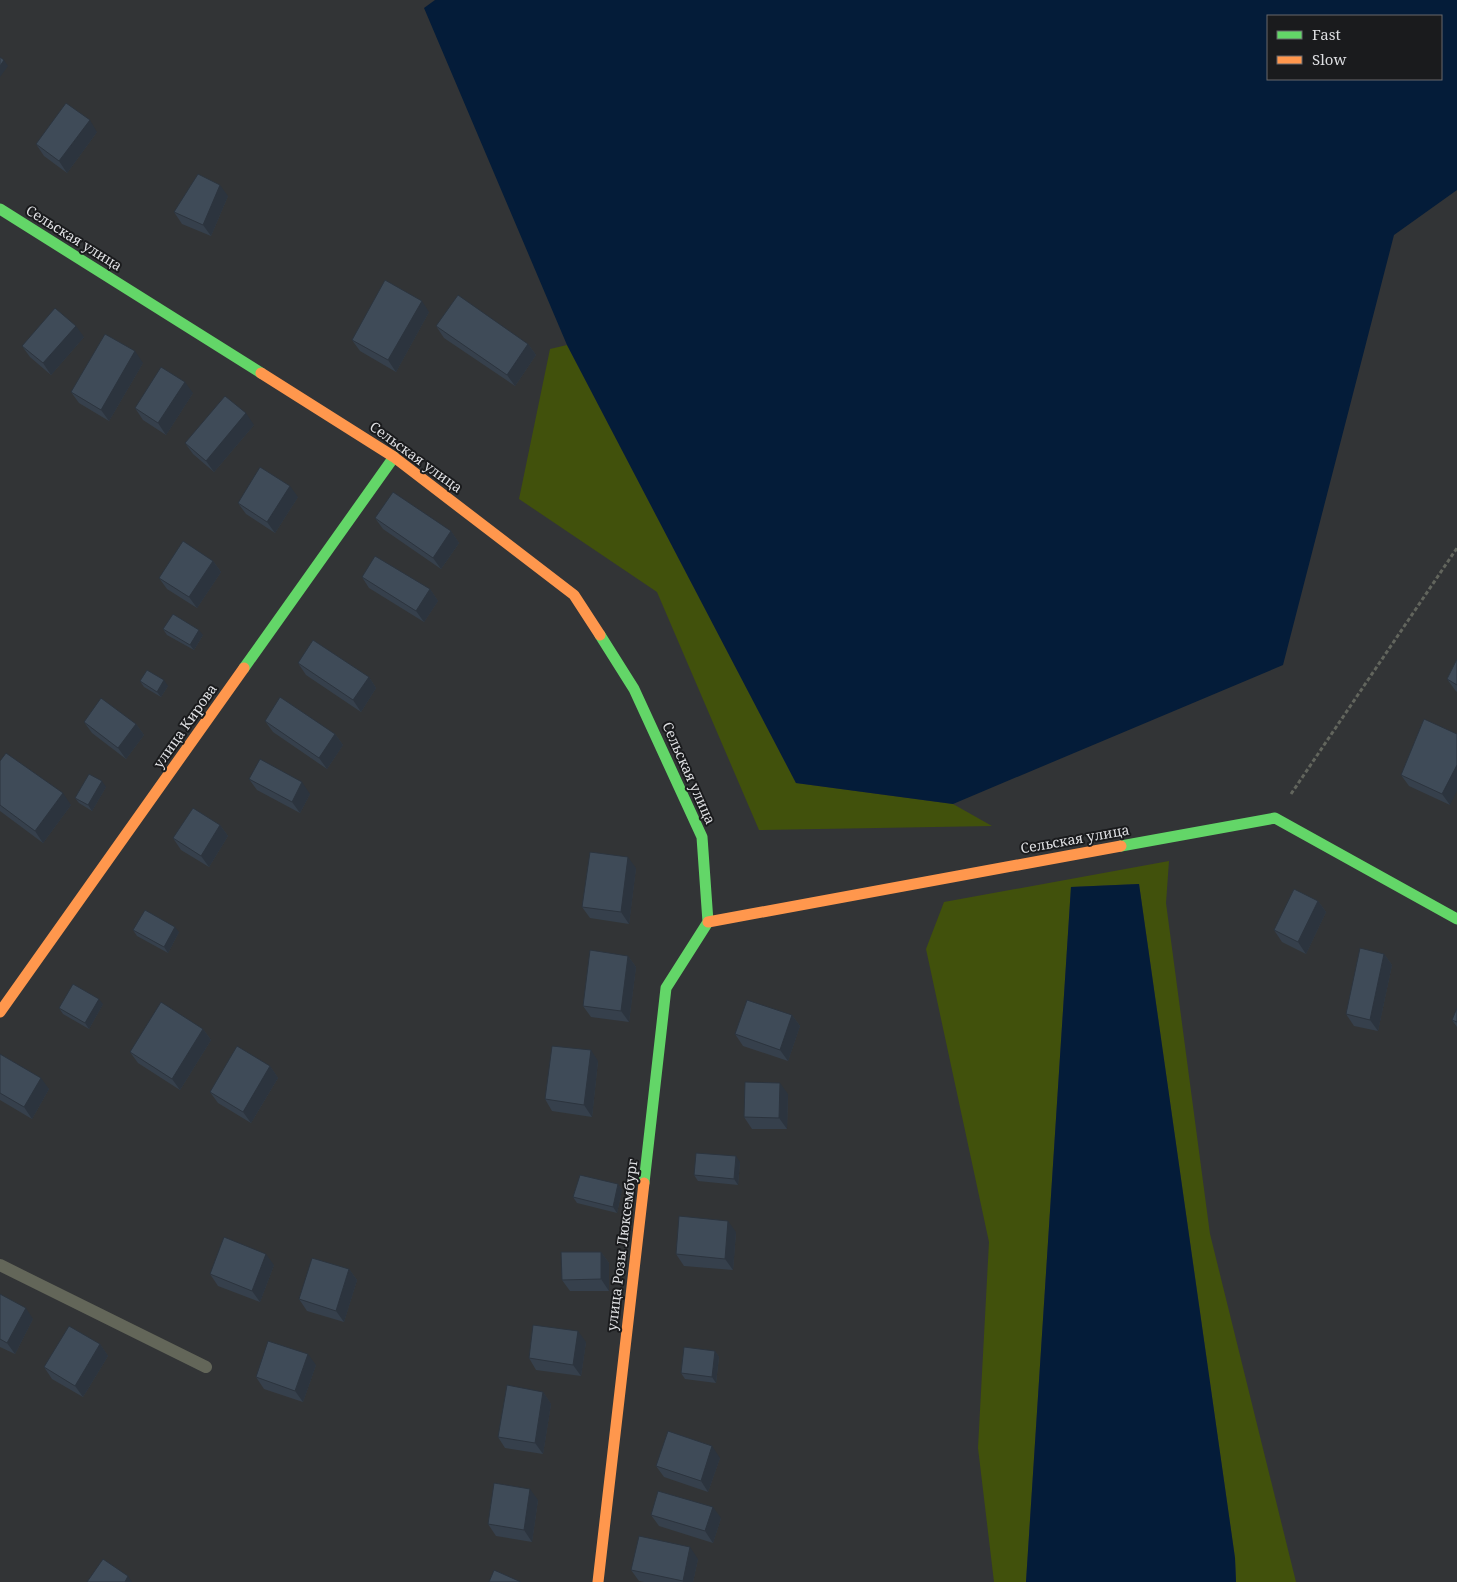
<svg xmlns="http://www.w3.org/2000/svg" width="1457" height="1582" font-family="'Noto Serif',serif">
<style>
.green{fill:#41510c}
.water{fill:#041c39;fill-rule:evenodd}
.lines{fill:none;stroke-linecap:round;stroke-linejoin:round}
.path{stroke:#62655d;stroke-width:3;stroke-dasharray:4 2.5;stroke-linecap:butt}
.lane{stroke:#636659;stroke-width:12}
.fast{stroke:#63d668;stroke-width:11}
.slow{stroke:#ff974d;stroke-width:11}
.wall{fill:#36404c}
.shaded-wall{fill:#2c343e}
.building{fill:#3f4b58;stroke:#2c343e}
.labels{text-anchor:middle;stroke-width:4;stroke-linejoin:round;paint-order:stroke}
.street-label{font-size:14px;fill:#dedfe2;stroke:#1a1b1d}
</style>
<rect width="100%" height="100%" fill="#323436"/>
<path class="green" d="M567 345 796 783 953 804 992 826 759 830 657 592 519 499 550 349Z
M1169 861 1166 903 1210 1234 1296 1582H1236L1235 1558 1139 884 1071 887 1026 1582H994L978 1448 989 1242 926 949 944 902Z"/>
<path class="water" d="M435 0H1457V190L1394 235 1283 665 953 804 796 783 567 345 424 8ZM1441 16V79H1268V16Z
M1139 884 1235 1558 1236 1582H1026L1071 887Z"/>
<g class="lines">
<path class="path" d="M1291 794 1457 548"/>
<path class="lane" d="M0 1265 206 1367"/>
<path class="fast" d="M0 209 261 373
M600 635 634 689 702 837 708 922
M244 668 394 457
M1121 846 1275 818 1457 919
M644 1183 666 988 708 922"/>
<path class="slow" d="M261 373 394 457 574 595 600 635
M708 922 1121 846
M0 1012 244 668
M598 1582 644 1183"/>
</g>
<path class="wall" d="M97 132 67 173 44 156 36 144Z
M228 196 211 236 182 224 174 212Z
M429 312 396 372 360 351 352 340Z
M436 326 528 344 536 355 515 386 444 338Z
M84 337 51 375 30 357 22 346Z
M143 363 109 421 79 403 71 392Z
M193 393 166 435 143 420 135 408Z
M254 425 214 472 193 454 185 443Z
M298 497 275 533 246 514 238 503Z
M375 518 451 531 459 543 441 569 383 529Z
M213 561 221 572 197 608 167 589 159 578Z
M362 577 430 589 438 601 424 622 369 588Z
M163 629 203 635 194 650 167 635Z
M1457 659V692L1455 690 1447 679Z
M298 663 369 677 376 688 361 712 306 675Z
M140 681 168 686 161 697 144 687Z
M1424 719 1450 805 1409 786 1401 775Z
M265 721 335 734 343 745 327 769 273 732Z
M84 722 136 724 144 735 126 759 92 733Z
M0 761 71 805 43 843 0 811Z
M249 779 310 794 300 813 257 790Z
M106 787 92 811 79 803 75 798Z
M220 825 228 836 209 867 181 850 173 838Z
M636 868 629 924 590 918 582 907Z
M1318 901 1326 912 1306 954 1282 942 1274 930Z
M133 930 179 932 168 953 137 936Z
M1384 954 1392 965 1378 1031 1354 1026 1346 1014Z
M628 956 636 967 629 1022 591 1017 583 1006Z
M103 1004 89 1029 63 1014 59 1008Z
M1457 1008V1027L1452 1020Z
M792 1015 800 1026 788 1061 743 1046 735 1034Z
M203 1029 211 1040 180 1090 138 1063 130 1052Z
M0 1054 49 1089 32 1119 0 1100Z
M598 1061 592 1117 552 1111 545 1099Z
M270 1066 278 1078 251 1123 218 1103 210 1092Z
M788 1094 787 1129H752L744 1117Z
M740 1162 738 1185 698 1181 694 1175Z
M618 1184 622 1190 617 1213 577 1203 573 1197Z
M736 1232 733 1270 684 1266 676 1254Z
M601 1252 609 1263V1291H570L562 1280Z
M274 1265 260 1302 218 1286 210 1274Z
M349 1269 357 1280 344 1322 307 1311 299 1299Z
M0 1294 33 1319 15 1354 0 1347Z
M586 1342 581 1376 536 1370 529 1358Z
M100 1344 108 1356 83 1397 52 1379 44 1367Z
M715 1351 719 1357 716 1383 685 1379 681 1373Z
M316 1365 303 1402 264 1389 256 1377Z
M543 1392 551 1404 543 1454 505 1448 498 1437Z
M720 1458 708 1492 664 1477 656 1466Z
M538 1500 532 1542 496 1536 488 1524Z
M651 1515 721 1518 713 1543 659 1526Z
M698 1559 693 1582H644L639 1581 631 1570Z"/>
<path class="shaded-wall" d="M4 60 8 66 0 77V66Z
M90 120 97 132 67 173 59 161Z
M220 185 228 196 211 236 203 225Z
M422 301 429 312 396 372 388 360Z
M76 326 84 337 51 375 43 363Z
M528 344 536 355 515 386 507 375Z
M135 351 143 363 109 421 101 410Z
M185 382 193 393 166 435 158 423Z
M246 413 254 425 214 472 206 461Z
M290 486 298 497 275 533 267 522Z
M451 531 459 543 441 569 433 558Z
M213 561 221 572 197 608 189 597Z
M430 589 438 601 424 622 416 611Z
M199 630 203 635 194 650 190 645Z
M369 677 376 688 361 712 353 700Z
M164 680 168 686 161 697 157 692Z
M136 724 144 735 126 759 118 748Z
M335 734 343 745 327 769 319 758Z
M1457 765V791L1450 805 1442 794Z
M102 781 106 787 92 811 88 805Z
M302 782 310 794 300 813 292 802Z
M63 793 71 805 43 843 35 831Z
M220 825 228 836 209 867 201 856Z
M628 857 636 868 629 924 621 912Z
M1318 901 1326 912 1306 954 1298 942Z
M175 927 179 932 168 953 164 947Z
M1384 954 1392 965 1378 1031 1370 1020Z
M628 956 636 967 629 1022 621 1011Z
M99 999 103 1004 89 1029 85 1023Z
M792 1015 800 1026 788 1061 780 1050Z
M203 1029 211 1040 180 1090 172 1079Z
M591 1050 598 1061 592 1117 584 1105Z
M270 1066 278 1078 251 1123 243 1112Z
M41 1078 49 1089 32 1119 24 1107Z
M780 1083 788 1094 787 1129 779 1118Z
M736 1156 740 1162 738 1185 734 1179Z
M618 1184 622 1190 617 1213 613 1207Z
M728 1221 736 1232 733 1270 725 1259Z
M601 1252 609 1263V1291L601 1279Z
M266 1254 274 1265 260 1302 252 1291Z
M349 1269 357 1280 344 1322 336 1311Z
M26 1308 33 1319 15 1354 7 1343Z
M578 1331 586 1342 581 1376 573 1365Z
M100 1344 108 1356 83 1397 75 1386Z
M715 1351 719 1357 716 1383 712 1377Z
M308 1354 316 1365 303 1402 295 1391Z
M543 1392 551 1404 543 1454 535 1443Z
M712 1446 720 1458 708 1492 701 1481Z
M530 1489 538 1500 532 1542 524 1530Z
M713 1507 721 1518 713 1543 705 1531Z
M690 1547 698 1559 693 1582H683V1581Z
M128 1576 132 1582H125Z"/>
<path class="building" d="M0 57 4 60 0 66Z
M66 103 90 120 59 161 36 144Z
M198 174 220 185 203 225 174 212Z
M385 280 422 301 388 360 352 340Z
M458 295 528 344 507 375 436 326Z
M55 308 76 326 43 363 22 346Z
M105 334 135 351 101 410 71 392Z
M161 367 185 382 158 423 135 408Z
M225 396 246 413 206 461 185 443Z
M260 467 290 486 267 522 238 503Z
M393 492 451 531 433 558 375 518Z
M183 541 213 561 189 597 159 578Z
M375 556 430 589 416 611 362 577Z
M173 614 199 630 190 645 163 629Z
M313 640 369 677 353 700 298 663Z
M1457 659V685L1447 679Z
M147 670 164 680 157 692 140 681Z
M280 697 335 734 319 758 265 721Z
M101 698 136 724 118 748 84 722Z
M1424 719 1457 734V765L1442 794 1401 775Z
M6 753 63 793 35 831 0 805V761Z
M260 759 302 782 292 802 249 779Z
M89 774 102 781 88 805 75 798Z
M193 808 220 825 201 856 173 838Z
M590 852 628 857 621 912 582 907Z
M1294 889 1318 901 1298 942 1274 930Z
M145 910 175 927 164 947 133 930Z
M1360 948 1384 954 1370 1020 1346 1014Z
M590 950 628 956 621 1011 583 1006Z
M73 984 99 999 85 1023 59 1008Z
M747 1000 792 1015 780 1050 735 1034Z
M161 1002 203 1029 172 1079 130 1052Z
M1457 1008V1022L1452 1020Z
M237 1046 270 1066 243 1112 210 1092Z
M552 1046 591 1050 584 1105 545 1099Z
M0 1054 41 1078 24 1107 0 1093Z
M745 1082 780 1083 779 1118 744 1117Z
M696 1153 736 1156 734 1179 694 1175Z
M580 1175 618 1184 613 1207 573 1197Z
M679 1216 728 1221 725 1259 676 1254Z
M224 1237 266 1254 252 1291 210 1274Z
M561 1252H601V1279L562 1280Z
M312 1258 349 1269 336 1311 299 1299Z
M0 1294 26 1308 7 1343 0 1339Z
M533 1325 578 1331 573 1365 529 1358Z
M69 1326 100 1344 75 1386 44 1367Z
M268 1341 308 1354 295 1391 256 1377Z
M684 1347 715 1351 712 1377 681 1373Z
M507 1385 543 1392 535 1443 498 1437Z
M668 1431 712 1446 701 1481 656 1466Z
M494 1483 530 1489 524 1530 488 1524Z
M658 1491 713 1507 705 1531 651 1515Z
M639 1536 690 1547 683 1581 631 1570Z
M103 1559 128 1576 125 1582H87Z
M494 1570 521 1582H489Z"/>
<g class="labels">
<g class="street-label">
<text transform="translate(74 238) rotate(32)" y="5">Сельская улица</text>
<text transform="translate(416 457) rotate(36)" y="5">Сельская улица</text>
<text transform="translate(185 726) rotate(-55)" y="5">улица Кирова</text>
<text transform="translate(689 773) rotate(66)" y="5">Сельская улица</text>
<text transform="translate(1075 839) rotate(-10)" y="5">Сельская улица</text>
<text transform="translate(622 1245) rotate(-83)" y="5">улица Розы Люксембург</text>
</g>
</g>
<rect x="1267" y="15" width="175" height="65" fill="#1a1b1d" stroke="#68696c"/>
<rect x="1277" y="31" width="25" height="8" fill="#63d668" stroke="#68696c"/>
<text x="1312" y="40" font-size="15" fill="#dedfe2">Fast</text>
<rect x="1277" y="56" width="25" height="8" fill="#ff974d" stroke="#68696c"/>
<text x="1312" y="65" font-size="15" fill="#dedfe2">Slow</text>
</svg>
